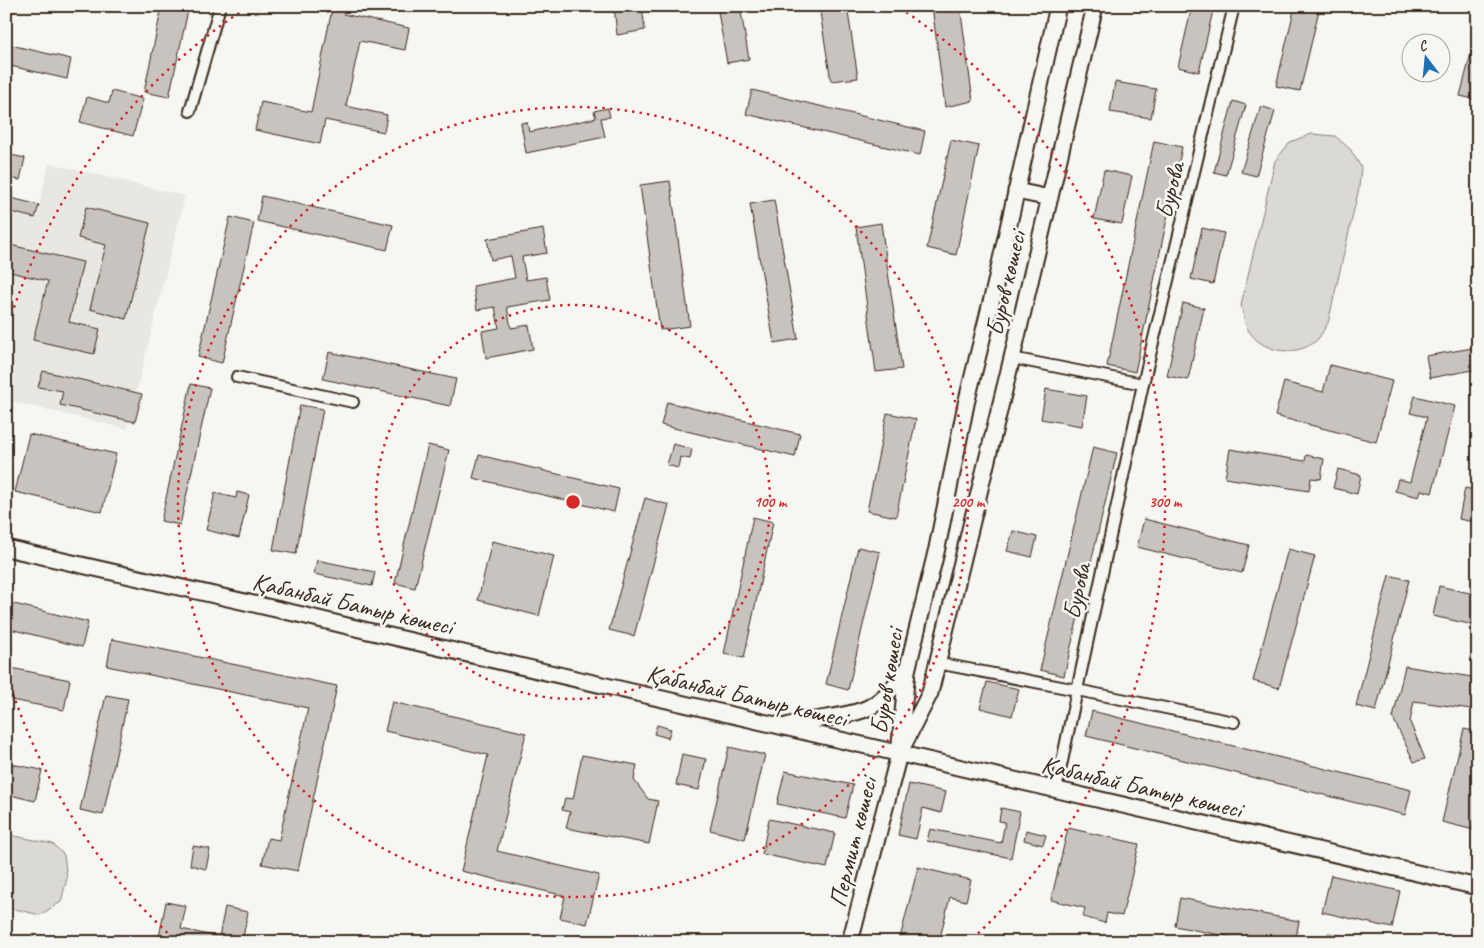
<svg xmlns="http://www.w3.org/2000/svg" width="1484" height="948" font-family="Caveat,sans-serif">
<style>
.built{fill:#e8e7e2}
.green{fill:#dad9d3;stroke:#8a8278}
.building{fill:#c8c3be;stroke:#3b2a1e}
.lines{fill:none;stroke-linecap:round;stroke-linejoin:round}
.street-casing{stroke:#3b2a1e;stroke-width:14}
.secondary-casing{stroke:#3b2a1e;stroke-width:19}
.street{stroke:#f6f6f2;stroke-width:10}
.secondary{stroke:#f6f6f2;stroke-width:15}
.ring{fill:none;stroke:#d62828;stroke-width:2.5;stroke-dasharray:2.5 5}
.labels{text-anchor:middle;stroke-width:5;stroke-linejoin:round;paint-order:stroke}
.street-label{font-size:25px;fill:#3b2a1e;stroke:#f6f6f2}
.centre{fill:#d62828;stroke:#f6f6f2;stroke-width:2.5}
.ring-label{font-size:15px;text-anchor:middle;font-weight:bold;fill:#d62828;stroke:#f6f6f2;stroke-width:5;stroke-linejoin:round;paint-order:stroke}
</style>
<rect width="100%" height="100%" fill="#f6f6f2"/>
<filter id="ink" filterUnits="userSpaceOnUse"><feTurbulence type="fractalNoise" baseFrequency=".02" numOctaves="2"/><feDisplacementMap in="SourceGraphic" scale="10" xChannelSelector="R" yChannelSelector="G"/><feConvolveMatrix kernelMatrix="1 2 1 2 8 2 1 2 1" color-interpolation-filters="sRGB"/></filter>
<g filter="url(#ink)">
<path class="built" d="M49 163 185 196 127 429 6 400V203L38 210Z"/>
<path class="green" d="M1312 134 1335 136 1350 149 1361 167 1359 188 1328 323C1324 329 1320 338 1315 342 1293 358 1260 352 1247 328 1244 322 1243 312 1241 305L1275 161 1290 142Z
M6 834 53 844 64 855 67 878 61 902 40 915 6 907Z"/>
<path class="building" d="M162 6H189L169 97 144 92Z
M317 6H345L343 14 409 28 405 50 360 41 346 106 387 115 384 132 325 120 320 144 255 130 261 102 311 112 332 9Z
M614 6H642L645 30 617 35Z
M717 6H740L749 59 727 63Z
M819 6H847L858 78 831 81Z
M932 6H960L973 101 945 107Z
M1192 6H1214L1199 72 1178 67Z
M1295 6H1320L1300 91 1276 86Z
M1478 26V100L1460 96Z
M6 44 71 59 67 79 6 65Z
M1115 82 1156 89 1151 118 1110 112Z
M752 90 925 131 920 155 746 114Z
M112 91 143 99 133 136 80 122 87 97 109 103Z
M1233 101 1246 105 1226 175 1214 172Z
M1261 106 1275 111 1256 176 1241 172Z
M608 108 610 117 601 118 605 137 526 153 521 123 527 122 529 132 596 118 594 111Z
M951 140 979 146 956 255 927 248Z
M1154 141 1182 147 1135 372 1107 366Z
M6 154 25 158 20 180 6 177Z
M1104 170 1132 176 1122 224 1094 219Z
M670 181 690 326 660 330 640 185Z
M262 196 393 225 387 250 257 221Z
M11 198 39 205 35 218 7 211Z
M774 200 798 339 774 343 750 204Z
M86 207 150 223 126 319 90 309 106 245 78 238Z
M230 217 254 223 222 363 198 357Z
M881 223 902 369 876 372 856 227Z
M1202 228 1224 233 1213 284 1191 279Z
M543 229 547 253 522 257 526 280 546 277 550 300 507 307 511 328 529 325 533 349 486 358 482 331 499 328 495 307 477 310 473 286 515 278 511 256 491 260 487 239Z
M6 244 83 262 69 322 100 329 94 354 33 340 48 281 6 271Z
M1183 303 1204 308 1188 380 1167 376Z
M1478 347V369L1430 378 1426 356Z
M329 352 456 379 450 406 323 379Z
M1330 365 1392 381 1376 442 1275 416 1284 382 1323 392Z
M43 371 142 394 135 422 60 405 63 391 38 387Z
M191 384 210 388 180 525 161 521Z
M1046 389 1087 396 1082 426 1041 419Z
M1415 396 1455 406 1432 493 1421 490 1419 497 1395 491 1398 479 1410 482 1427 417 1410 413Z
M667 402 800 434 795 457 661 425Z
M300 405 323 409 296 554 273 550Z
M887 413 916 419 896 517 867 511Z
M29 434 116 454 102 512 15 492Z
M673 444 692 449 690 459 680 457 678 468 667 465Z
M428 445 449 450 415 588 395 583Z
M1093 447 1117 453 1064 676 1040 670Z
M1230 449 1305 461 1306 455 1324 459 1321 479 1311 478 1309 491 1225 478Z
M479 455 619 489 614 512 473 478Z
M1338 469 1361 475 1357 494 1333 488Z
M1465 488 1478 491V523L1459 519Z
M237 492 249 495 239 538 206 530 215 493 236 498Z
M645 498 669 505 634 636 609 630Z
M753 517 773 522 744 658 724 654Z
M1144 519 1249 545 1242 573 1137 547Z
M1013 531 1037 537 1032 557 1007 551Z
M492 541 554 556 539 616 478 600Z
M858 547 880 552 848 690 826 684Z
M1288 549 1315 556 1279 688 1253 681Z
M317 560 375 572 372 586 314 574Z
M1389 575 1409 580 1376 711 1356 706Z
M1439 586 1478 595V626L1433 616Z
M6 602 88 622 82 647 6 628Z
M112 639 337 686 298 871 262 864 268 838 279 840 308 708 107 666Z
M1405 666 1478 678V710L1414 701 1410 722 1425 759 1414 762 1393 718Z
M6 667 70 680 64 710 6 699Z
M987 682 1019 689 1012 716 980 708Z
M106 695 128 699 103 815 80 810Z
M392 702 526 733 497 851 599 875 587 924 560 918 565 896 461 871 488 755 385 731Z
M1092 711 1411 790 1405 815 1086 736Z
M657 725 671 729 668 738 654 734Z
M1464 729 1478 732V831L1442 822Z
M729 747 765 755 745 839 710 830Z
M682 754 706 759 699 790 676 785Z
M582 755 637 765 634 780 648 799 658 801 649 844 566 828 570 812 562 810 565 798 573 799Z
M6 763 42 770 35 801 6 794Z
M785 771 853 785 845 818 777 804Z
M909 784 946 792 941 813 923 808 916 839 898 835Z
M1001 808 1020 812 1011 858 927 841 930 829 1001 843 1005 822 999 821Z
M769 819 835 833 827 868 762 854Z
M1068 828 1139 844 1122 916 1107 913 1105 923 1083 917 1085 908 1051 900Z
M1026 830 1046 835 1043 845 1024 840Z
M193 846 210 849 206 869 190 865Z
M918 867 971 880 966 901 950 897 939 942H899Z
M1331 875 1400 891 1392 928 1322 912Z
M1180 898 1299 921 1295 942H1255L1175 926Z
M166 902 186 906 181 929 219 937 225 907 248 912 242 942 179 940V942H158Z
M1328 933 1343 936V942H1328Z"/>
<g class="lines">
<g class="street-casing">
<path id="street" d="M190 111 220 6
M1012 358 1143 384 1077 690 1234 722
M237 377 353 402
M1143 384 1234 6
M937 663 1077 690 1056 790"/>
</g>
<g class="secondary-casing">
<path id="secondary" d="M1016 191 1050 198
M6 548 298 614 368 631 1478 887
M783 727C809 718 838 719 863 710 882 703 895 685 907 671
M903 746 930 693 1012 358 1095 6
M850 942 899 754 907 671 937 548 966 404 995 286 1058 6"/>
</g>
<use href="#street" class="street"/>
<use href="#secondary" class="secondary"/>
</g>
</g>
<g class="ring">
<circle cx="573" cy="502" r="197"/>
<circle cx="573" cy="502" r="395"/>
<path d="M173 938A592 592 0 0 1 7 675M7 329A592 592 0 0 1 246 8M900 8A592 592 0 0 1 973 938"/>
</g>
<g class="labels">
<g class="street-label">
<text transform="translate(1169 190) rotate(-76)" y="9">Бурова</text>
<text transform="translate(1005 283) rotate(-77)" y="9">Буров көшесі</text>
<text transform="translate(1076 591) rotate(-78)" y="9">Бурова</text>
<text transform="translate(353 603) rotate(13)" y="9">Қабанбай Батыр көшесі</text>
<text transform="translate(886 681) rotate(-81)" y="9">Буров көшесі</text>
<text transform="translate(747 695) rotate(13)" y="9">Қабанбай Батыр көшесі</text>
<text transform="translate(1142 786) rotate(13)" y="9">Қабанбай Батыр көшесі</text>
<text transform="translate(852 842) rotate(-76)" y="9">Пермит көшесі</text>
</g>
</g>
<circle cx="573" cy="502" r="8" class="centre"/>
<g class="ring-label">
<text x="770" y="507">100 m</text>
<text x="968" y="507">200 m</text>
<text x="1165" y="507">300 m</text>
</g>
<rect width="1484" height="948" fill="none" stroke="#f6f6f2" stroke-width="25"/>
<rect x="12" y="12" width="1459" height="923" fill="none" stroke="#3b2a1e" stroke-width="2" filter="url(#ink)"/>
<g transform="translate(1426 58) rotate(344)"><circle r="24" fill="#f6f6f2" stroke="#aba49d"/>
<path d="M0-4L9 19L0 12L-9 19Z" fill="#1f6fb2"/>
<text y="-8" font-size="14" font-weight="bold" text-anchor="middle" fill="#3b2a1e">С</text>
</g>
</svg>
